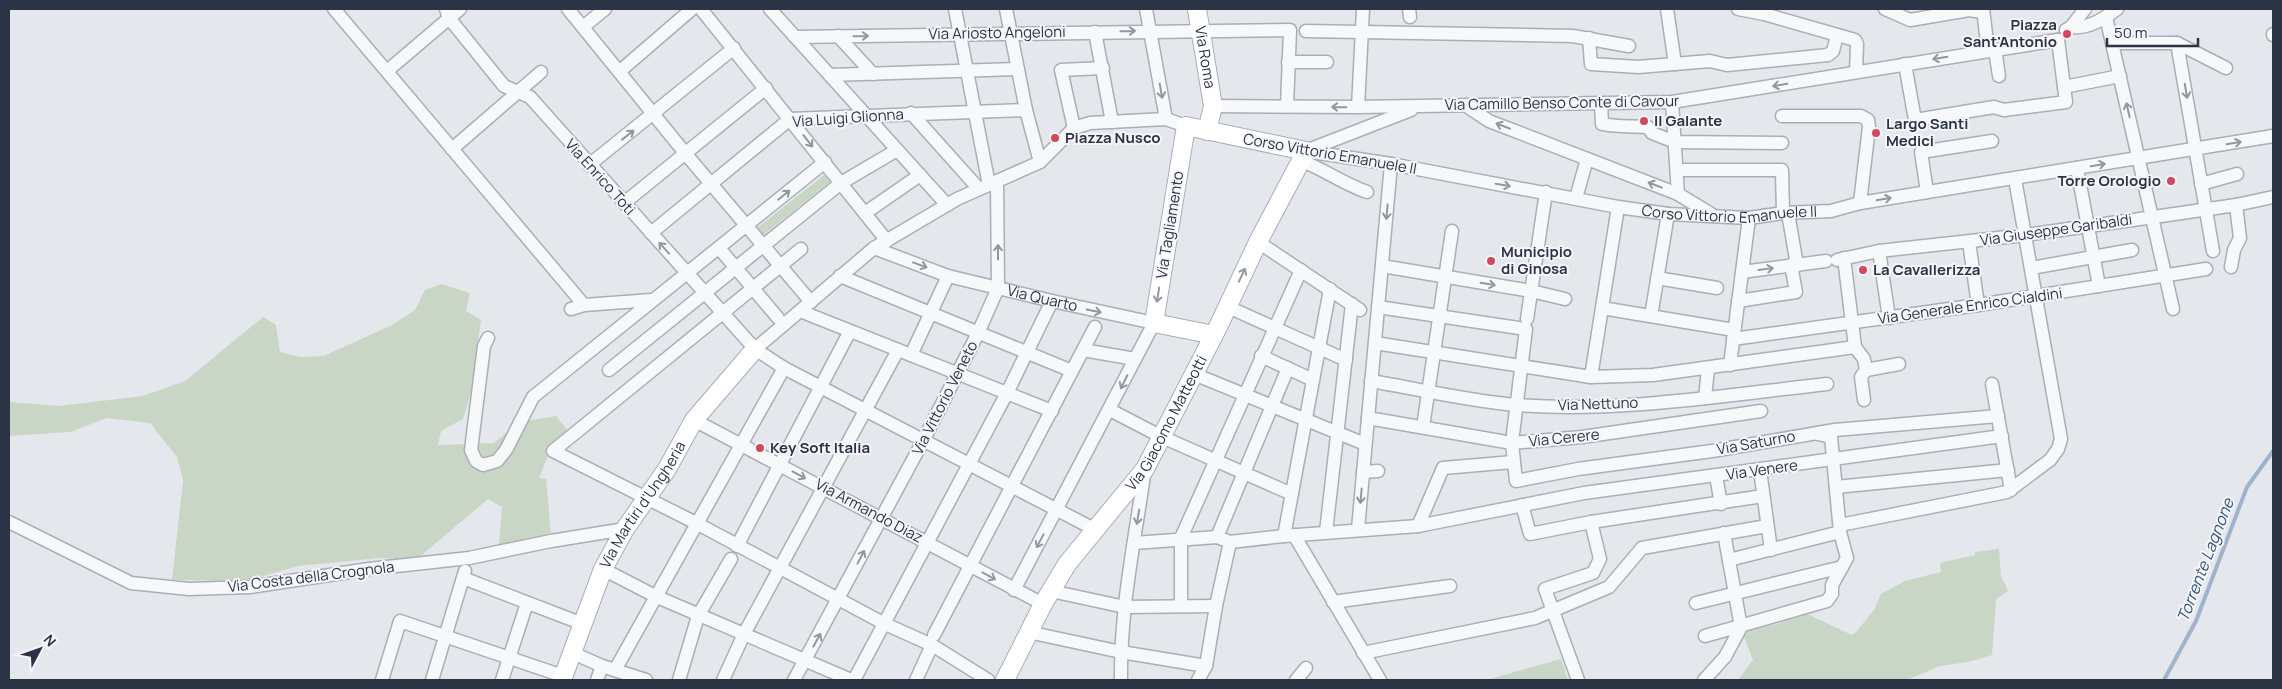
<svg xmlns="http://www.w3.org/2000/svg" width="2282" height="689" font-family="Manrope,sans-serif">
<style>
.green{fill:#c9d6c5}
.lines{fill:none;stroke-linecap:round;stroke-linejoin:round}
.stream{stroke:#9fb4cc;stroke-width:4}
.street-casing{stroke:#a9aeb7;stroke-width:15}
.secondary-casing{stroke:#a9aeb7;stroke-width:20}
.street{stroke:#f7f8fa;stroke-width:12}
.secondary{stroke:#fff;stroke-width:18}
.oneway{stroke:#9196a0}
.oneway2{stroke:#959aa2}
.poi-dot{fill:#d1495b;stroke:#f4f6f9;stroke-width:2}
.labels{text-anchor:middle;stroke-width:4;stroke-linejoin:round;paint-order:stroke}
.poi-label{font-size:15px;font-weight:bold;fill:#2b3445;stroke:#f4f6f9;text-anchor:start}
.street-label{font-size:15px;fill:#2b3445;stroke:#f4f6f9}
.water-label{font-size:16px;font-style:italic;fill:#34527a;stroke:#f4f6f9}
</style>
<rect width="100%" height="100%" fill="#e4e7ec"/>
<path class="green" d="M824 175 830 182 763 235 757 228Z
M441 284 470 293 466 311 481 320 471 392 463 419 441 431 438 445 494 443 520 422 556 416 569 432 551 448 539 478 546 479 551 535 499 545 502 507 488 499 416 560 380 558 298 566 246 581 172 580 183 480 177 457 150 423 107 418 70 432 9 436V402L58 406 143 396 185 381 263 317 276 325 280 352 300 357 324 356 392 325 415 310 425 290Z
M1999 549 2001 576 2008 591 1996 599 1992 655 1968 662 1940 666 1907 680H1738L1753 660 1741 629 1774 625 1805 613 1852 635 1856 632 1874 610 1881 594 1905 581 1941 572 1940 563 1975 555V552Z
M1561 659 1568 680H1486Z"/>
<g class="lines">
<path class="stream" d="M2164 680 2196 621 2247 487 2273 451"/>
<g class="street-casing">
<g id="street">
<path d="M334 9 584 305"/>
<path d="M446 9 449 18 504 86 530 97 755 349 784 368 1094 529"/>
<path d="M568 9 685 153 811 302"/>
<path d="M701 9 887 241"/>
<path d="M770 9 947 205"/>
<path d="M955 9 989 185"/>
<path d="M1006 9 1026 110 1040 162"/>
<path d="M1146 9 1166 119"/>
<path d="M1409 9 1410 17"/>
<path d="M1667 9 1675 64"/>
<path d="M1738 9 1764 14 1855 40 1857 44 1856 72"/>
<path d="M1885 9 1910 20 1969 10 1983 12"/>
<path d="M1983 9 1988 51"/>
<path d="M2106 17 2173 309"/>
<path d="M583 27 605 9"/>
<path d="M2071 27C2089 29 2103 19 2117 9"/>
<path d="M2066 30 2071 27 2085 9"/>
<path d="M1306 31 1573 36 1629 46"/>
<path d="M1095 32 1112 122"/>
<path d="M2273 34V35"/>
<path d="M838 36 873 74"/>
<path d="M795 37 1290 30 1287 106"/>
<path d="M1589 38 1591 64 1638 67 1710 61 1727 65 1828 55 1833 51 1837 35"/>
<path d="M2113 43H2177L2226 68"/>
<path d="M2177 43 2213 251"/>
<path d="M1995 49 1999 76"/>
<path d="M1288 62H1327"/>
<path d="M1905 64 1915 120 1994 107 2004 110 2066 102 2058 40"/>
<path d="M387 71 460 9"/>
<path d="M620 71 692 9"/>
<path d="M830 75 1017 69"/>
<path d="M2064 87 2120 76"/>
<path d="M1672 102 1678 194"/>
<path d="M1601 103 1602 124C1616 127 1632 126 1648 127L1652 133 1675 142 1782 143"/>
<path d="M1465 105 1489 121 1678 194 1711 214"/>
<path d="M1213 106 1358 107 1672 102 2058 40"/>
<path d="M1358 107 1363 9"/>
<path d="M911 113 979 189"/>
<path d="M1782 116H1861L1868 120 1869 127 1860 203"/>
<path d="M1074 128 1061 70 1103 68"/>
<path d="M452 149 541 72"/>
<path d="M1308 150 1411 110"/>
<path id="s1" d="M1306 151 1391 164 1618 207 1668 214 1749 218 1783 213 1831 211 1860 203 2273 136"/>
<path d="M1302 161C1325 170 1344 184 1367 192"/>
<path d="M589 165 734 48"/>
<path d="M2077 168 2099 286"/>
<path d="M1677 170H1782L1783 213"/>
<path d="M2201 184 2237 174"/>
<path d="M1927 192 1921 152 1992 141"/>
<path d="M1576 198 1587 159"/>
<path d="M624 203 766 88"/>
<path d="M865 213 920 175"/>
<path d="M1788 213 1797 265"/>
<path d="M651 233 790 119 1026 110"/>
<path d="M1258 242 1360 310"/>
<path d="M1969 242 1978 305"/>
<path d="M719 248 778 318"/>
<path id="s2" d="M874 248 948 276 1052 301 1154 323 1014 590"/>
<path d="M801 249 553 451 696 523 885 624 932 645 988 680"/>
<path d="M1879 251 1889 318"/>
<path d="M1844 258 1855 347 1864 359 1866 370 1861 377 1864 400"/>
<path d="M1837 260 1879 251 2025 235 2154 217 2236 205 2273 197"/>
<path d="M1382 266 1531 291 1565 299"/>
<path d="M2231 267 2234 250 2240 238 2236 205"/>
<path d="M2031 268 2132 250"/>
<path d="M1742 272 1826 261"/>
<path d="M840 276 1072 371"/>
<path d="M1657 278 1717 288"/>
<path d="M1738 301 1796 292 1791 265"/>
<path d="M1228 307 1346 360"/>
<path d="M1378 307 1526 329 1513 434"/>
<path d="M1602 308 1734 330"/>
<path d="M571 309 584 305 652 300"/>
<path d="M800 311 1052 411"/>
<path d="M1651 316 1668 214"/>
<path d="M1527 319 1546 192"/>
<path d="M488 338 484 346 471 450 476 461 483 465 497 461 506 450 533 397 825 162"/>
<path d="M1733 339 1978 305 2206 269"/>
<path d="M1375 343 1591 377 1653 375 1855 347"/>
<path d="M755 349 874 248 957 199 1040 162 1074 128 1090 123 1166 119 1186 126"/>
<path d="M1083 350 1135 359"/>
<path d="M911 355 948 276"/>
<path d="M1261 356 1313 380"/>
<path d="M1730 365 1749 218"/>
<path d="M609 370 841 183 897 150"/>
<path d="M1866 370 1899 364"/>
<path d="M1194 374 1365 444"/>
<path d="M1591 377 1618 207"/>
<path d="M1371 381C1419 389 1468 401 1517 405 1617 413 1727 395 1827 384"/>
<path d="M1992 384 2011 490"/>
<path d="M1705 398 1708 369"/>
<path d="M1110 410 1162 437 1292 494"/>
<path d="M1368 418 1512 443 1582 437 1761 411"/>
<path d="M694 420 1043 604"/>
<path d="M1423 427 1452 231"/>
<path d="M1512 443 1516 481 1578 469 1712 451 1835 430 1998 416"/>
<path d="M1760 470 1771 550"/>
<path d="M1363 472 1378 471"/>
<path d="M1716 476 1721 504"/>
<path d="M1836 487 2008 470"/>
<path d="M1522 505 1530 534 1591 522 1763 496"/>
<path d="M9 522 131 583 189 589 250 587 369 569 469 558 551 541 625 529"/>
<path d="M1840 525 2007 492 2050 460 2058 449 2061 439 2015 179"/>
<path d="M1418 526 1443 468 1513 462"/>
<path d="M1358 529 1391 164"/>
<path d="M1326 532 1352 304"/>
<path d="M1294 535 1380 680"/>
<path d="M1284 536 1330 289"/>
<path d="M1217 537 1288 368"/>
<path d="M1134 543 1217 537 1230 542 1284 536 1418 526 1584 493 2002 436"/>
<path d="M737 546 850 331"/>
<path d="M1729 560 1840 532"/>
<path d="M603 569 655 596 851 680"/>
<path d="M463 578 583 624"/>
<path d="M1051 591 1125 607 1216 606"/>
<path d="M1333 602 1450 586"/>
<path d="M1696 603 1842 567"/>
<path d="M1181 606V538L1301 270"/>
<path d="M1028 632 1121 652 1206 666"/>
<path d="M934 635 1095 327"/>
<path d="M1705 636 1827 601 1832 594V585L1847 558 1840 532 1831 437 1818 434"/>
<path d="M573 653 602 666 646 680"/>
<path d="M1363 653 1535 618 1609 587 1642 548 1767 526"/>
<path d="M615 670 784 368"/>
<path d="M382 680 400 621 563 676"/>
<path d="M432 680 465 571"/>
<path d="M502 680 527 603"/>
<path d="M597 680 602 666"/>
<path d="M679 680 698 616 731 559"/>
<path d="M723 680 744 634 898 350"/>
<path d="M794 680 923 441 978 333 998 288 997 181"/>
<path d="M854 680 1007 393 1052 301"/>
<path d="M916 680 932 645"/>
<path d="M1121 680C1120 609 1135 539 1145 469"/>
<path d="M1198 680 1206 666 1216 606 1230 542"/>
<path d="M1296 680 1306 668"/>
<path d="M1578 680 1545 589 1593 573 1600 559 1591 522"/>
<path d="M1704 680 1725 657 1741 627 1724 533"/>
</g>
</g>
<g class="secondary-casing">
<g id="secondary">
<path id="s3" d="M1197 9 1213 106 1207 131"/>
<path id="s4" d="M562 680 603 569 625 529 667 469 694 420 755 349"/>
<path id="s5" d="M1005 680 1043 604 1067 564 1145 469 1217 329 1258 242 1306 151 1186 126 1154 323 1214 335"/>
</g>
</g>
<use href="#street" class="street"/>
<use href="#secondary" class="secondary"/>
</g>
<defs><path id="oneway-shaft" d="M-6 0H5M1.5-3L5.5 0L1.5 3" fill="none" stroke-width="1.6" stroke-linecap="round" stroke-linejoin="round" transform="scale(1.25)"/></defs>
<g class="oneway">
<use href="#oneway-shaft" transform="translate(1128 31) rotate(-1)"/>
<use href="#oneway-shaft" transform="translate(861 36) rotate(-1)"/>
<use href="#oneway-shaft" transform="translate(1940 58) rotate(170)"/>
<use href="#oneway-shaft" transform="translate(1780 85) rotate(171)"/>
<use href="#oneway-shaft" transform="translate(1161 91) rotate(80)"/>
<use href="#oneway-shaft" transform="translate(2186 91) rotate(80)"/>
<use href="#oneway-shaft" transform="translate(1339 107) rotate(-179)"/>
<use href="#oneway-shaft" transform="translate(2128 110) rotate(-103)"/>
<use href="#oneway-shaft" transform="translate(1503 126) rotate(-159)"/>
<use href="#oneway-shaft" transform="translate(628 135) rotate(-38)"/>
<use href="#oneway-shaft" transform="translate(808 141) rotate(52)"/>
<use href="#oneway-shaft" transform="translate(2234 143) rotate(-9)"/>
<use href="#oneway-shaft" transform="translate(2098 165) rotate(-10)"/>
<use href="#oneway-shaft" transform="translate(1503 185) rotate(10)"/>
<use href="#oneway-shaft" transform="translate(1655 185) rotate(-159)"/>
<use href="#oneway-shaft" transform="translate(784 195) rotate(-39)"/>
<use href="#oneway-shaft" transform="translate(1884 199) rotate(-9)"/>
<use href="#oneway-shaft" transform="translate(1387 212) rotate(95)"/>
<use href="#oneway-shaft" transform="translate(664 248) rotate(-132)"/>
<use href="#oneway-shaft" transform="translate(998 252) rotate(-90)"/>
<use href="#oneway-shaft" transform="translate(920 265) rotate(20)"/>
<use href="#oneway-shaft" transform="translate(1766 269) rotate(-8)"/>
<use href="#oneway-shaft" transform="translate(1488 284) rotate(10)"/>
<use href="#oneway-shaft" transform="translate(1094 311) rotate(12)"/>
<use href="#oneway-shaft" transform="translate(1124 382) rotate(116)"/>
<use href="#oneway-shaft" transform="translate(799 475) rotate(28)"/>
<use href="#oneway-shaft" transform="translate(1361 496) rotate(95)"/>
<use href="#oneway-shaft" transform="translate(1138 517) rotate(99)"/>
<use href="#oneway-shaft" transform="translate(1040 541) rotate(118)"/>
<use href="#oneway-shaft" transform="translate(861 557) rotate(-62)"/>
<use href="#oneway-shaft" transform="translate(989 576) rotate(29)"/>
<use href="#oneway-shaft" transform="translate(817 640) rotate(-61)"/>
</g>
<g class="oneway2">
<use href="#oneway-shaft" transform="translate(1242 275) rotate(-65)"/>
<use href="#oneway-shaft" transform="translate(1158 295) rotate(99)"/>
</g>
<g class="poi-dot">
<circle cx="2067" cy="34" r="5"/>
<circle cx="1644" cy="121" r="5"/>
<circle cx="1876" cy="133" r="5"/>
<circle cx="1055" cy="138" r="5"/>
<circle cx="2171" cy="181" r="5"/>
<circle cx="1491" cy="261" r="5"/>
<circle cx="1863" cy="270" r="5"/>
<circle cx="760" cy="448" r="5"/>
</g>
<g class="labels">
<g class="poi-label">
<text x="2057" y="30" text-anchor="end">Piazza<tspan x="2057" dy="17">Sant'Antonio</tspan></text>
<text x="1654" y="126">Il Galante</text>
<text x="1886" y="129">Largo Santi<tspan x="1886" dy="17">Medici</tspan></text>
<text x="1065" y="143">Piazza Nusco</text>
<text x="2161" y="186" text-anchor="end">Torre Orologio</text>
<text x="1501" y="257">Municipio<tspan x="1501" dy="17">di Ginosa</tspan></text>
<text x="1873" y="275">La Cavallerizza</text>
<text x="770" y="453">Key Soft Italia</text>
</g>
<g class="street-label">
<text transform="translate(997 33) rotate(-1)" y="5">Via Ariosto Angeloni</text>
<text dy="5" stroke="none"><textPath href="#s3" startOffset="49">Via Roma</textPath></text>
<text transform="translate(1562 103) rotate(-1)" y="5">Via Camillo Benso Conte di Cavour</text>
<text transform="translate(848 118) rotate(-4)" y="5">Via Luigi Glionna</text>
<text transform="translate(1330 154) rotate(10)" y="5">Corso Vittorio Emanuele II</text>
<text transform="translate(600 177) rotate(48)" y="5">Via Enrico Toti</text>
<text dy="5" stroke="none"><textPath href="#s1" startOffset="429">Corso Vittorio Emanuele II</textPath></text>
<text transform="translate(1170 225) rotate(-81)" y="5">Via Tagliamento</text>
<text transform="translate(2056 230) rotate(-8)" y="5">Via Giuseppe Garibaldi</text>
<text dy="5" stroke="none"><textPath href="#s2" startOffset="176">Via Quarto</textPath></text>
<text transform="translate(1970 306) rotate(-8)" y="5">Via Generale Enrico Cialdini</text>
<text transform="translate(945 398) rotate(-63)" y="5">Via Vittorio Veneto</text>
<text transform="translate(1598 404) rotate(-2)" y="5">Via Nettuno</text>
<text dy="5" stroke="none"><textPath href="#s5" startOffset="305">Via Giacomo Matteotti</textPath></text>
<text transform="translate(1564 438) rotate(-6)" y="5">Via Cerere</text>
<text transform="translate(1756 443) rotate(-10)" y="5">Via Saturno</text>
<text transform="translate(1762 470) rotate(-8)" y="5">Via Venere</text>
<text dy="5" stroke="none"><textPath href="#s4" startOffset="194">Via Martiri d'Ungheria</textPath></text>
<text transform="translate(869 511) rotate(28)" y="5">Via Armando Diaz</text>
<text transform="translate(311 577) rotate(-7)" y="5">Via Costa della Crognola</text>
</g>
<g class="water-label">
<text transform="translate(2205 560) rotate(-69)" y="6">Torrente Lagnone</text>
</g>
</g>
<rect width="2282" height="689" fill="none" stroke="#2b3445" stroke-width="20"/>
<g transform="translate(40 649) rotate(49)" stroke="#f4f6f9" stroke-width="4" paint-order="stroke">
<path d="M0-4L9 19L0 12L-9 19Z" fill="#2b3445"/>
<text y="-8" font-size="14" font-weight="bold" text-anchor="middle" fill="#2b3445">N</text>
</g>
<path d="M2107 38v8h91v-8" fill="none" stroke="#2b3445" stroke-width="2.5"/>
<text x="2114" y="38" font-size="15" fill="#2b3445" stroke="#f4f6f9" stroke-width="4" paint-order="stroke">50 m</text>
</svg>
